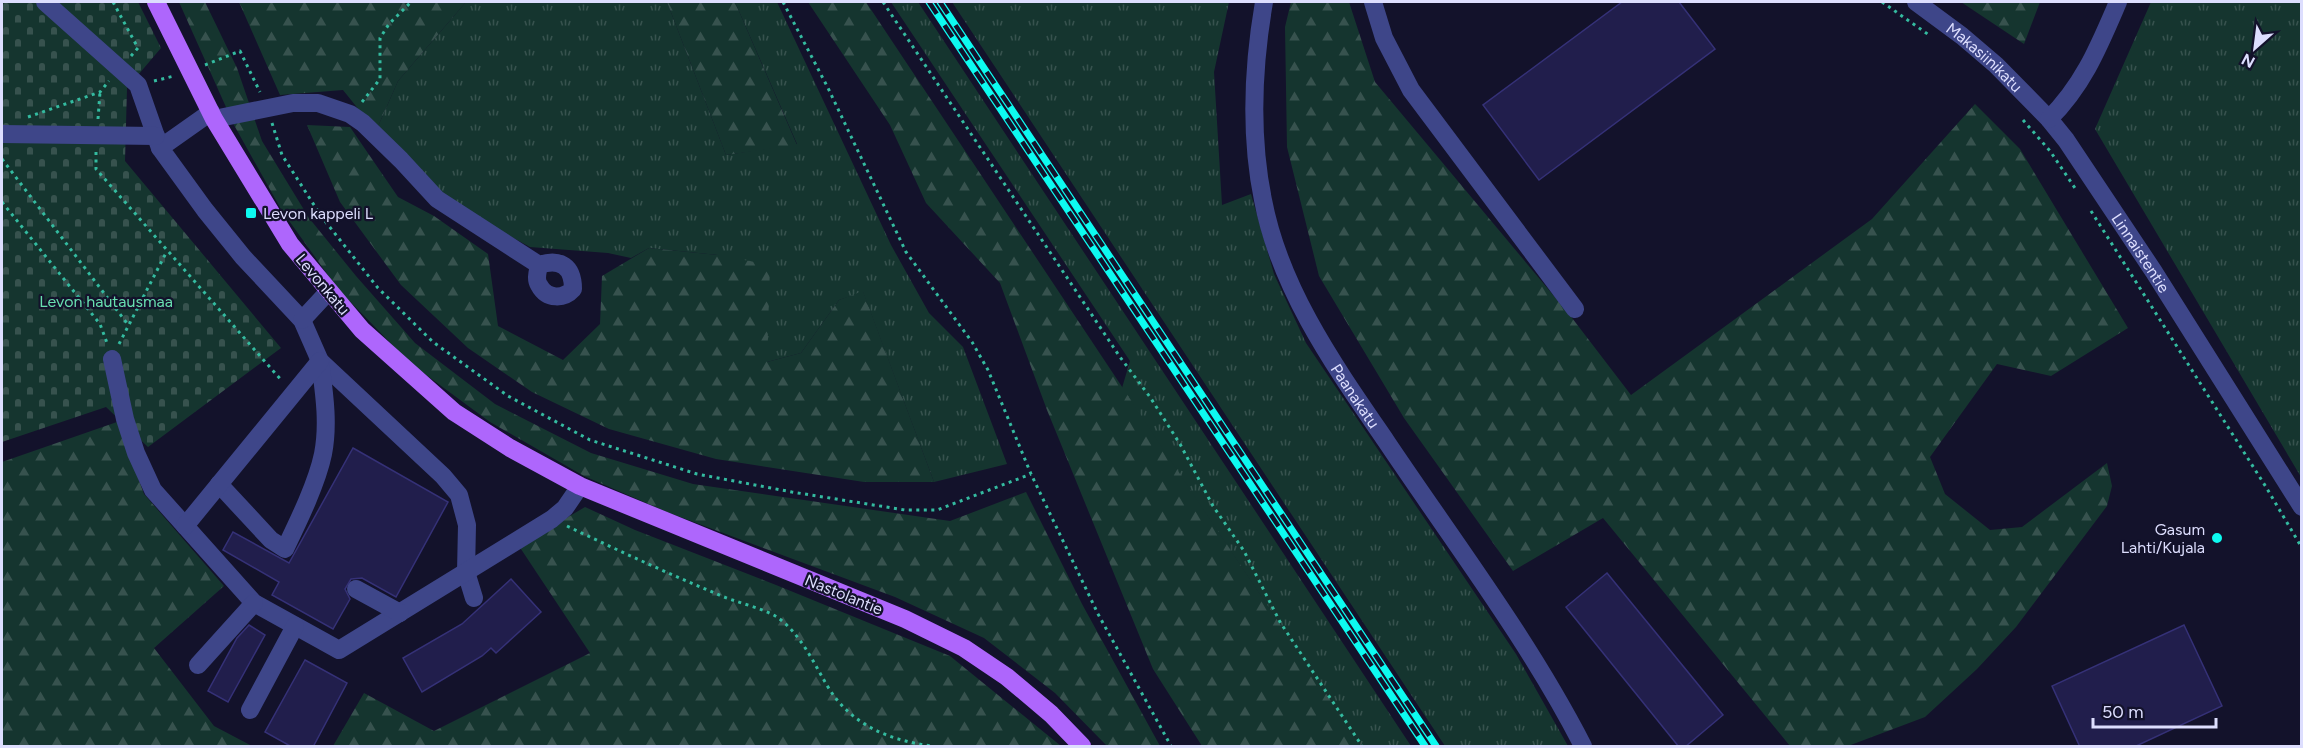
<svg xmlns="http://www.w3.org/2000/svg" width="2303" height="748" font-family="Figtree,sans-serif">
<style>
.grass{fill:url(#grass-tufts)}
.forest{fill:url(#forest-firs)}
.cemetery{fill:url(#cemetery-stones)}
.building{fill:#211e4c;stroke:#353177;stroke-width:1.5}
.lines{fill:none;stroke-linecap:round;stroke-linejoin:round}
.path{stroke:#34bba0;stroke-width:3;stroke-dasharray:3 4.5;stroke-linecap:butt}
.minor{stroke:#3e4689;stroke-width:18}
.major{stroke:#ae66fc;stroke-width:18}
.rail-casing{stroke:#0dfaf0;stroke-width:7}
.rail{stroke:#13122b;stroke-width:4.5;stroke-dasharray:14;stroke-linecap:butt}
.poi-dot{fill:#0dfaf0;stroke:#13122b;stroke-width:2}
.labels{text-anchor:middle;stroke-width:4.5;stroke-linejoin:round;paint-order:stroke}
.street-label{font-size:16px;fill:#dddefe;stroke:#13122b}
.poi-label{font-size:16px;fill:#dddefe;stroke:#13122b;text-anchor:start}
.park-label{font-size:16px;fill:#68dfb0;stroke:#13122b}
</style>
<defs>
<pattern id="grass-tufts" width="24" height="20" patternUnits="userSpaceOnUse" patternTransform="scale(1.5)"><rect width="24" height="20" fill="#15352f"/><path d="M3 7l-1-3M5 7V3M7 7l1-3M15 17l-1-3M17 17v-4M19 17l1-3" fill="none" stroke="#37524e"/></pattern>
<pattern id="forest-firs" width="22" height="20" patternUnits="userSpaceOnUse" patternTransform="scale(1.5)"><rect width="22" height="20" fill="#15352f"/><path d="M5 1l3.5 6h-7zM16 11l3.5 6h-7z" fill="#37524e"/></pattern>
<pattern id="cemetery-stones" width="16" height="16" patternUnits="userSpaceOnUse" patternTransform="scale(1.5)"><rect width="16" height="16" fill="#15352f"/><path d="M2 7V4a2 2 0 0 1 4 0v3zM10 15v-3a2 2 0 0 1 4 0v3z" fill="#37524e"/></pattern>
</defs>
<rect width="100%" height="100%" fill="#13122b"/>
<path class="grass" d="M466 2H667L726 155 797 144 735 2H777L891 245 929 313 963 347 1007 464 934 482 863 292 839 300 801 353 767 362 718 255 649 248 631 258 608 253 530 247 437 196 376 131 398 81Z
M891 2H918L1411 746H1361L1122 388 1130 361Z
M952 2H1229L1214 72 1222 205 1251 194 1274 274 1306 343 1516 654 1568 746H1445Z
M2151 2H2301V477L2095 129Z"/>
<path class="forest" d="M179 2H205L237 68 262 141 309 218 356 276 415 343 495 404 591 453 693 484 950 521 1026 492 1082 604 1160 746H1107L1055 693 984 638 895 597 667 512 584 476 490 422 410 363 338 289 282 211 234 125Z
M239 2H466L398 81 376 131 343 90 280 95Z
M667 2H735L797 145 726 155Z
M808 2H866L1361 746H1202L1153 669 1047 410 1000 283 926 203 890 125Z
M1291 2H1349L1375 82 1569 314 1631 395 1872 219 1975 104 2020 149 2128 328 2051 376 1997 364 1930 457 1945 494 1990 530 2022 527 2107 463 2112 486 2107 506 2016 627 1977 669 1925 717 1848 746H1790L1603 518 1513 571 1404 418 1319 276 1287 147 1285 27Z
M1961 2H2040L2024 44Z
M307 125 350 127 398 197 434 216 488 254 498 326 563 360 600 324 602 276 649 248 718 255 770 265 767 362 801 353 839 300 863 291 934 482H864L716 459 609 429 532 392 468 348 401 285 340 202Z
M117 422 144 494 224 586 154 648 214 726 252 746H2V462Z
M585 507 635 530 776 585 950 656 1061 746H333L364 693 434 731 590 653 519 546Z"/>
<path class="cemetery" d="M2 2H138L161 48 127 88 125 161 281 348 148 447 106 407 2 442Z"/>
<path class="building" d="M1622 2H1679L1715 49 1539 180 1483 105Z
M353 448 448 502 396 597 362 578 351 579 345 589 350 599 333 629 272 595 279 582 223 550 233 532 289 563Z
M1607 573 1723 715 1685 747H1679L1566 607Z
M511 579 541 612 496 653 491 648 482 656 422 692 403 658 462 624Z
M249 625 265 635 228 702 208 691 237 638Z
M2184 625 2222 706 2134 747H2080L2052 686Z
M305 660 347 683 313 747H292L265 732Z"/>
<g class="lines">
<path class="path" d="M113 2 138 48 131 56
M783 2 828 88 906 252 972 342 988 370 1031 474 1098 614 1171 746
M883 2 1120 357 1150 397 1180 444 1213 506 1244 551 1280 622 1362 746
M1882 2 1929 35
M205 65 240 51 260 92
M154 81 174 76
M362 102 380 79V38L389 24 411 2
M28 117 100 92 109 81
M98 119 100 92
M2023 120 2050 151 2077 191
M272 123 282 155 321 216 378 288 433 342 508 396 590 440 697 474 792 492 905 510H937L1031 474
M96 152V169L282 381
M2 159 129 326
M2 202 100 324 107 343
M2091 211 2266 487 2302 548
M119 344 167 251
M567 526C617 550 667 573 717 594 734 602 763 608 777 617 801 634 813 662 828 687 851 725 889 740 931 746"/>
<g class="minor">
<path d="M45 2 138 85 160 148"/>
<path id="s1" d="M1264 2C1253 66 1250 136 1263 200 1280 290 1336 368 1386 441 1453 541 1528 639 1583 746"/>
<path d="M1373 2 1384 38 1411 90 1575 309"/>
<path id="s2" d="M1916 2 1962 36 1996 65 2049 119 2066 140 2154 272 2302 507"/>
<path d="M211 112 160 148 205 210 243 257 302 320 320 361 443 476 459 495 467 525 466 572 474 598"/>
<path d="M214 119 293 103H318L350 114 363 123 401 160 437 199 539 265C560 258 573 266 573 289 564 299 547 300 539 285 535 279 538 271 539 265"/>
<path d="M2049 119C2084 84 2099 46 2118 2"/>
<path d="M2 134 156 136"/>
<path d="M302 320 328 292"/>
<path d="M112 359 125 419 136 453 153 490 254 603 339 650 552 519 565 508 580 486"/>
<path d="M219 484 271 540 285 549C298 522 317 483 323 454 329 423 324 392 320 361"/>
<path d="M185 526 320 361"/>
<path d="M356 589 400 613"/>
<path d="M198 665 254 603"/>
<path d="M250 710 295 626"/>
</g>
<path class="major" d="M156 2 214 119 290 244 362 330 454 412 510 448 580 486 905 619 964 648 1007 677 1051 714 1082 746"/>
<g class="rail-casing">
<path id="rail" d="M929 2 1425 746
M940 2 1436 746"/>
</g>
<use href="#rail" class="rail"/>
</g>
<g class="poi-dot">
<rect x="245" y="207" width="12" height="12" rx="3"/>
<circle cx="2217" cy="538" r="6"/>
</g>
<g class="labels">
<g class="street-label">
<text dy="6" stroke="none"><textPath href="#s2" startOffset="88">Makasiinikatu</textPath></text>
<text dy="6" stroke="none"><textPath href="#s2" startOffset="340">Linnaistentie</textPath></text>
<text transform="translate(323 284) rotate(50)" y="6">Levonkatu</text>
<text dy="6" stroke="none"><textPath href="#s1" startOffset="417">Paanakatu</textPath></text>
<text transform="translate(844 594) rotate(22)" y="6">Nastolantie</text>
</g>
<g class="poi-label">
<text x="263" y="219">Levon kappeli L</text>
<text x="2205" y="535" text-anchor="end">Gasum<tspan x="2205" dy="18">Lahti/Kujala</tspan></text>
</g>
<g class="park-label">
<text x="106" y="307">Levon hautausmaa</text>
</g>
</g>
<rect width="2303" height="748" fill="none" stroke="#dddefe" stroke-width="6"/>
<g transform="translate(2255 48) rotate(208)" stroke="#13122b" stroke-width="4.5" paint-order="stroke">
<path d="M0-4.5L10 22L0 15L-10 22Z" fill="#dddefe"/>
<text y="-9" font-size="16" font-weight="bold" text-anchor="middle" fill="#dddefe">N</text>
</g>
<path d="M2093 718v9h123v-9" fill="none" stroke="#dddefe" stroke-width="3"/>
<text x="2102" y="718" font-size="18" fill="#dddefe" stroke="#13122b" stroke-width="4.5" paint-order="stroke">50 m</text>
</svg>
